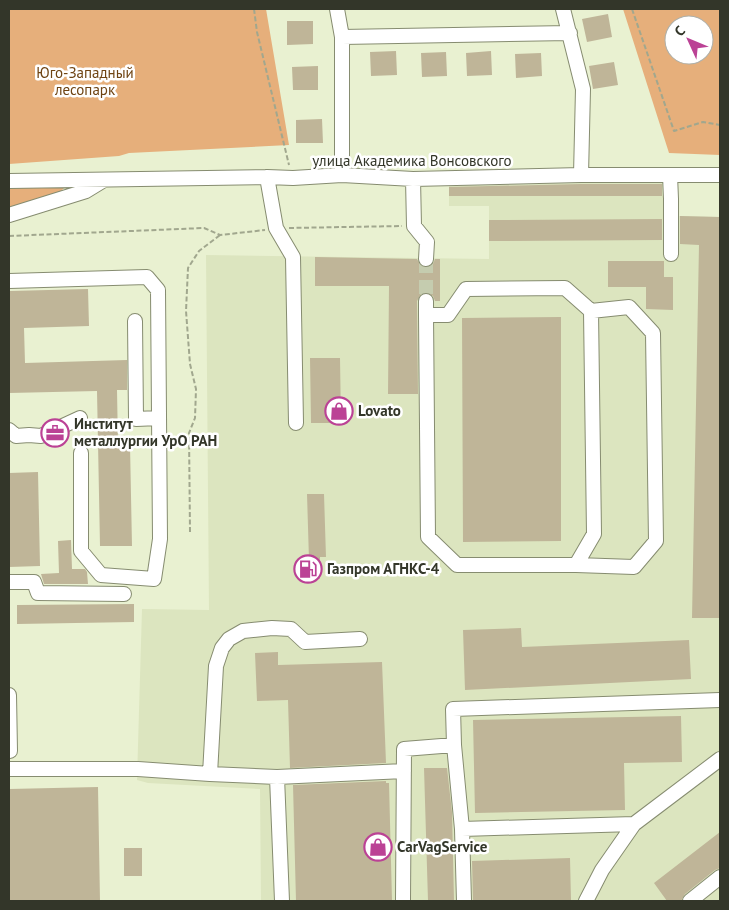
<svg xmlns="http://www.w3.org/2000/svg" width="729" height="910" font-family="'PT Sans',sans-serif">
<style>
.built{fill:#dce5bf}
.green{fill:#e6af7b;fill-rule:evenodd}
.building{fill:#bfb598}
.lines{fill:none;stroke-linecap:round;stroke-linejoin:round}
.minor-tunnel{stroke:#c5ccaf;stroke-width:14;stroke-dasharray:14 7;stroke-linecap:butt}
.minor-casing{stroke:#868c70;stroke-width:16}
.path{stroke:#a1a78e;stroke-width:2;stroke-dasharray:5 2.5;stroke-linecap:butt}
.minor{stroke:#fff;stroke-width:14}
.labels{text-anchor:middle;stroke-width:5;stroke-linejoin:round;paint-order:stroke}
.park-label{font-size:15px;fill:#6f4413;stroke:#fff}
.street-label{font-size:15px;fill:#333629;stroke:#fff}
.poi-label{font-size:15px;font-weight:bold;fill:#333629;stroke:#fff;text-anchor:start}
</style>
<rect width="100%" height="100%" fill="#e9f1d1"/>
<path class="built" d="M664 181 671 199 678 200V216L720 217V901H261L260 789 148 783 137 780 142 609 209 610 206 255 489 259V206H449V186Z"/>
<path class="green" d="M9 9H266L289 145 129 153 119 156 9 164Z
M623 9H720V155L669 153ZM674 25H704V55H674Z
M61 186 64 188 61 191 9 208V188Z"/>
<path class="building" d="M608 14 612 37 587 42 582 19Z
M287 21H313V44L287 45Z
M396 51 397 75 371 76 370 52Z
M491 51 492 75 467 76 466 53Z
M446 52 447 76 422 77 421 53Z
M541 53 542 76 516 78 515 54Z
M614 62 618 85 593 89 589 66Z
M318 66V90H293L292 67Z
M322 119 323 143H296V120Z
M581 184H662V196H449V187Z
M680 216 720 217V618H692L699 245 680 244Z
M662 219V240L489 241V220Z
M315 257 417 259 421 266 426 268 433 264 435 259H440V301H435L433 296 426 292 421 294 417 301 418 394H388L389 286H315Z
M608 261H664V277H673V310L646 309V287H608Z
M88 289 89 326 24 328 25 363 127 360V390H117L118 445H130L132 546H100L97 391 9 393V291Z
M561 317V541L463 542 462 318Z
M310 358H340L341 423H311Z
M38 472 40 566 9 567V473Z
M307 494H324L326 557H320V579H297V560H309Z
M71 540 72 569H85L87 572 88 584H44L41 574 59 573 58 541Z
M134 604V622L17 624V605Z
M521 628 522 647 689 640 691 679 465 690 463 630Z
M278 652V665L382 662 386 763 290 768 288 700 257 701 255 653Z
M681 716 682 762 624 763 625 810 475 813 473 720Z
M424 768H447L452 812 454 901H428Z
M386 781V783H389L392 901H296L293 785Z
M98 787 100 901H9V789Z
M720 832V868L715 870 685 894 681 901H667L654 883Z
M124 848H142V876H124Z
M570 858 571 901H473L472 861Z"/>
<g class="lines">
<path class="minor-tunnel" d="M426 259V301"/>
<g class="minor-casing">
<path id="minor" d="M337 9 342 37V175
M563 9 583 89 581 175
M342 37 570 33
M670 175 671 199V254
M267 177 276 228 293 257 296 423
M413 179 414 226 427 242 426 259
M9 181 267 177 293 178 342 175 413 179 581 175H720
M9 215 86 191 104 180
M9 281 147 277 158 290 160 539 154 579 101 575 81 551V453
M426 315H448L466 289 565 288 591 311 594 534 576 565H457L428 537 426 315V301
M135 321 136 419 159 418
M9 430 16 436 29 435 41 436 80 418
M576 565 634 567 656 541 653 333 629 307 591 311
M9 582H34L38 593 124 594
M9 695 10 751H9
M9 769H138L210 774 277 777 404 771
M210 774 216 666 222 648 229 639 243 631 272 628 291 629 305 642 360 639
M277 777 282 901
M462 829 634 824
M403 901 404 749 454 745
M464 901 462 829 454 745 453 709 720 700
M586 901 602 870 634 824 720 759
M690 901 720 877"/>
</g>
<path class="path" d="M254 9 257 32 289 165
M632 9 674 131 703 122 720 125
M289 228 402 226
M9 236 204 228 220 235 265 230
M190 532 189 433 195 418 196 389 190 364 186 311 188 268 199 251 220 235"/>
<use href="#minor" class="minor"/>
</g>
<defs>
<g id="shop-ring" transform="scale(1.4375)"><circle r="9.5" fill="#fff" stroke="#bb4295" stroke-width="1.5"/><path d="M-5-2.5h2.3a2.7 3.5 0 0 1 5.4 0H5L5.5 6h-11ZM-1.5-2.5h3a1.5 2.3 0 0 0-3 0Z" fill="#bb4295"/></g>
<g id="office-ring" transform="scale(1.4375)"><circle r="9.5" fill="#fff" stroke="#bb4295" stroke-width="1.5"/><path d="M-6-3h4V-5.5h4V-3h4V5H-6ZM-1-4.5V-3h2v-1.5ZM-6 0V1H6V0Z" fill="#bb4295"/></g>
<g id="fuel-ring" transform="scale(1.4375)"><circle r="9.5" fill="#fff" stroke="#bb4295" stroke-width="1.5"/><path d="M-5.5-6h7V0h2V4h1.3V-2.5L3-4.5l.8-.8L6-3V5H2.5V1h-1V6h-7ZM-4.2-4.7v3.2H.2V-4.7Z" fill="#bb4295"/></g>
</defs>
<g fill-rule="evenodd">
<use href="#shop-ring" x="339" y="411"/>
<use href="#office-ring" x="55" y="433"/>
<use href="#fuel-ring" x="308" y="569"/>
<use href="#shop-ring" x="378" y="847"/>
</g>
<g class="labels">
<g class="park-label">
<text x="85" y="78">Юго-Западный<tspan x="85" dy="17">лесопарк</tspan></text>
</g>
<g class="street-label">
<text x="412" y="166">улица Академика Вонсовского</text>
</g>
<g class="poi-label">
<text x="358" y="416">Lovato</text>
<text x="74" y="429">Институт<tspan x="74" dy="17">металлургии УрО РАН</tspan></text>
<text x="327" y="574">Газпром АГНКС-4</text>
<text x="397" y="852">CarVagService</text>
</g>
</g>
<rect width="729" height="910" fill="none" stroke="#333629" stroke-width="20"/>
<g transform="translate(689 40) rotate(314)"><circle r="24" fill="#ffffff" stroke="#adafa9"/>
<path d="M0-4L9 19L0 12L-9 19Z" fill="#bb4295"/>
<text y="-8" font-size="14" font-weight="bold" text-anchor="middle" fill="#333629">С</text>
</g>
</svg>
